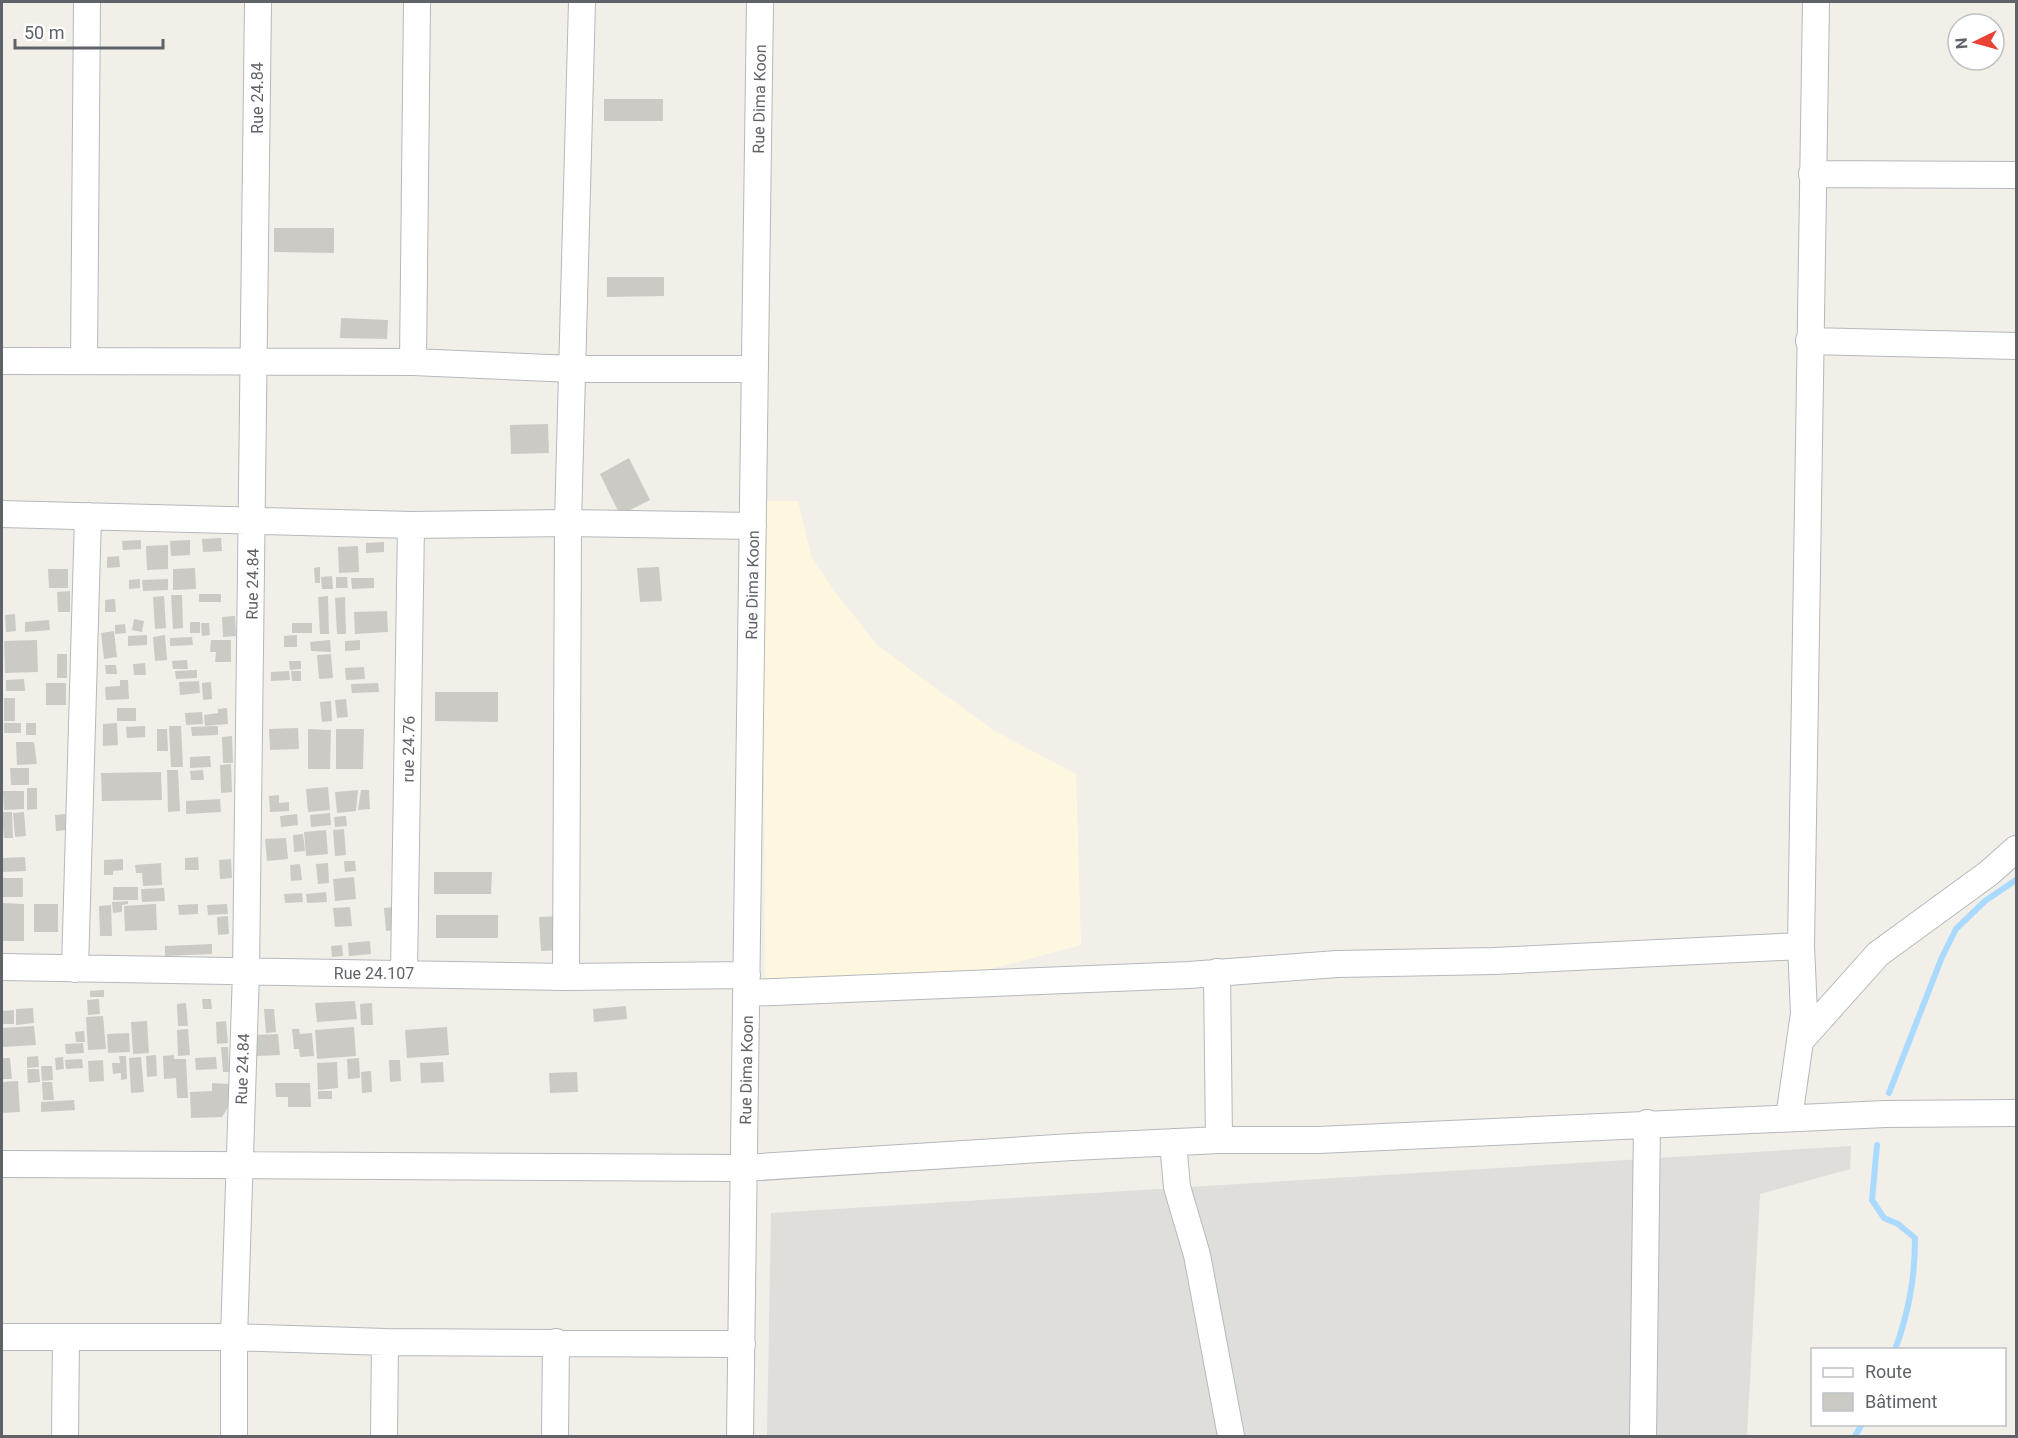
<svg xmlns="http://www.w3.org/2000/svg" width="2018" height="1438" font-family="Roboto,sans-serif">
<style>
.commercial{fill:#fef7e0}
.industrial{fill:#e0deda}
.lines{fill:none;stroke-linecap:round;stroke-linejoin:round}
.stream{stroke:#aadaff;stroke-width:6}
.building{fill:#cccac5}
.minor-casing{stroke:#b5b8bc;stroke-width:28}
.minor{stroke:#fff;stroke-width:26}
.labels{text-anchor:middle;stroke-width:5;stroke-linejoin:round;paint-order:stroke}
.street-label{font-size:16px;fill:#5f6368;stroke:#fff}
</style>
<rect width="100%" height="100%" fill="#f1efe8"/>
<path class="commercial" d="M763 501H798L811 556 835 592 877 645 993 730 1076 774 1081 945 960 977 765 986Z"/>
<path class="industrial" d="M1851 1146 1850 1169 1760 1194 1747 1436H767L771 1213Z"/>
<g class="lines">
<path class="stream" d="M1889 1093 1942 957 1956 929 1985 901 2016 880
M1877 1145 1872 1200 1884 1218 1898 1224 1915 1238C1915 1278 1909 1311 1895 1350
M1855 1436 1862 1424"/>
</g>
<path class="building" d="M604 99H663V121H604Z
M274 228H334V253L274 252Z
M607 277H664V296L607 297Z
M341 318 388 320 387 339 340 338Z
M548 424 549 453 511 454 510 425Z
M629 458 650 500 620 515 600 474Z
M221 538 222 551 203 552 202 539Z
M141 540V549L123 550 122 541Z
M190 540V555L171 556 170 541Z
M384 542V552L366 553V543Z
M168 545V569L147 570 146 546Z
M358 546 359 572 339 573 338 547Z
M119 556 120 567 107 568V557Z
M320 567V583H315L314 568Z
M659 567 662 601 640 602 637 568Z
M195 568 196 589 173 590V569Z
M48 569H68V588H49Z
M332 576 333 589H322L321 577Z
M336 577H347L348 588H336Z
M351 578H374V588L352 589Z
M140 579V588L129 589V580Z
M168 579V590L143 591 142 580Z
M70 591V612H58L57 592Z
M199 594H221V602H199Z
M171 595H182L183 628 173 629Z
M164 596 166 628 155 629 153 597Z
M328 596 329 634H320L318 597Z
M345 597 346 634H337L335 598Z
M115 599 116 612H105V600Z
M387 611 388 632 355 634 354 612Z
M15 614 16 631 6 632 5 615Z
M235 616 236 636 223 637 222 617Z
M134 619 144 621 142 632 132 630Z
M49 620 50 630 25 632V622Z
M190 622H200V633H190Z
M201 623H209L210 635 202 636Z
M292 623H312V633H292Z
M125 624 126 633 115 634V625Z
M114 631 117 657 104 659 101 633Z
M147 635V645L128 646V636Z
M165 635 167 660 155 661 153 637Z
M297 635V647H284V636Z
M192 637 193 645 170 646V638Z
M37 640 38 672 5 673 4 641Z
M211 640H231V662H215L216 652H210Z
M330 640 331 652 311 651 310 642Z
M360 640V650L345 651V641Z
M57 654H67V678H57Z
M331 654 333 678 319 679 317 655Z
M187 660 188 669H173L172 661Z
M289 661H301V669L290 670Z
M145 663 146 675H134L133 664Z
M105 665H116L117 674H106Z
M364 667 365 679 346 680 345 668Z
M197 670V678L176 679 175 671Z
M289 671 290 680 271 681V672Z
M291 671H301V681H292Z
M24 679 25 691H6V680Z
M120 680H128L129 699 106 700 105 687 120 686Z
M199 681 200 693 180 695 179 682Z
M211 682 212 699 203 700 202 683Z
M46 683H66V705H46Z
M378 683 379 692 352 693 351 684Z
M435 692H498V722L435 721Z
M4 698H15V721H4Z
M346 699 348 717 337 718 335 700Z
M331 701 332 721 322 722 320 702Z
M117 708H136V721H117Z
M227 708 228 724 205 726 204 715 218 713V709Z
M202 712 203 724 186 725 185 713Z
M4 723H21V733H4Z
M26 723H36V735H26Z
M117 723 118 745 103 746V724Z
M145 726V737L127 738 126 727Z
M169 726H181L183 767H171Z
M218 726V735L192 736 191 727Z
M298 728 299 749 270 750 269 729Z
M157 729H167L168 751H157Z
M308 729 331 730 330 769H308Z
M336 729H364L363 769H336Z
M232 736 233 763H223L222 737Z
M16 742H34L37 764 17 765Z
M210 756 211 767 190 768V757Z
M231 764 232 792 221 793 220 765Z
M10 768H29V785H11Z
M167 770H178L180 811 168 812Z
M203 770 204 780H191L190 771Z
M161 772 162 800 102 801 101 773Z
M328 787 330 810 308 812 306 789Z
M27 788H37V809L27 810Z
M358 790 356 811 337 813 335 792Z
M361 790H369L370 809 358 810Z
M3 791H24V809L4 810Z
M279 795V803L289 802V811L270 812 269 796Z
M220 799 221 812 186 814V801Z
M2 812H12L13 838H4Z
M24 812 26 836 15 837 13 813Z
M330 813 331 825 311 827 310 815Z
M65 814 66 830 56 831 55 815Z
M297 814 298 825 281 827 280 816Z
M346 816 347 826 335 827 334 817Z
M344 829 346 855 335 856 333 830Z
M326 830 328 854 306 856 304 832Z
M303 834 305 851 294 852 293 835Z
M286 838 288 859 267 861 265 839Z
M25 857 26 871 2 872V858Z
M198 857 199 870H185V858Z
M123 859V870L113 871V875H104V860Z
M231 859 232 878 220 879 219 860Z
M344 861H355L356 871 345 872Z
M161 863 162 885 143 886 142 873H136L135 865Z
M328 863 329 883 318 884 316 864Z
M300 864 302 880 291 881 290 865Z
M434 872H492L491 894H434Z
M354 877 356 899 335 901 333 879Z
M2 878H23V897H2Z
M113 887H138V900H113Z
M164 888 165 901 142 902 141 889Z
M326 892 327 902 307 903 306 894Z
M302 893 303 902 285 903 284 894Z
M128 901V904L122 905V912L113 913 112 902Z
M2 903 24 904V941H2Z
M34 904H58V932H34Z
M156 904 157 930 125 931 124 906Z
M198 904V914L179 915 178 905Z
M227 904 228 914 208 915 207 905Z
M111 905 112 936H100L99 906Z
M350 907 352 926 335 927 333 908Z
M395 907 397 930 386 931 384 908Z
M436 915H498V938H436Z
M228 916 229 934 218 935 217 917Z
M561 916 562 950 541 951 539 917Z
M370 941 371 954 349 956 348 943Z
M212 944V954L165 956V946Z
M342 945 343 956 332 957 331 946Z
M104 990V997H90V991Z
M99 999 100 1014 88 1015 87 1000Z
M202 999H211L212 1009H203Z
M355 1001 357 1019 317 1022 315 1003Z
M186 1003 188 1026H178L177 1004Z
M372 1003 373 1025H361L360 1004Z
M626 1006 627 1019 594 1022 593 1009Z
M33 1008 34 1023 16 1025V1009Z
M264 1009H274L276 1032 266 1033Z
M14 1010V1024H2V1011Z
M103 1016 106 1049 88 1050 86 1017Z
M147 1021 149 1053 133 1054 131 1022Z
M226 1021 228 1043 217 1044 216 1022Z
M34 1026 36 1045 2 1047V1028Z
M354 1027 356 1056 317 1059 315 1030Z
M447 1027 449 1055 407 1058 405 1030Z
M188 1029 190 1055 178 1056 177 1030Z
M292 1029H299L300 1034 312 1033 314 1056 300 1057 299 1049H294Z
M84 1031 85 1042H76L75 1032Z
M129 1033 130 1052 108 1053 107 1034Z
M278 1034 280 1055 257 1056 255 1035Z
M83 1043 84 1053 66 1054 65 1044Z
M221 1047H228L229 1072H223Z
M156 1055 157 1076 147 1077 146 1056Z
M174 1055V1059H186L188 1098H177L176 1078 164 1079 163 1056Z
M38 1056 39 1067 27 1068V1057Z
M119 1056H126L127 1079 121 1080V1073L113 1074 112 1063H120Z
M63 1057 64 1069 56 1070 55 1058Z
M141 1057 144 1092 131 1093 129 1058Z
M216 1057 217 1069 196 1070 195 1058Z
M2 1058H10L12 1079H2Z
M359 1058 360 1078 348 1079 347 1059Z
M82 1059 83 1068 66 1069 65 1060Z
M103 1060 104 1081 89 1082 88 1061Z
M389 1060H400L401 1081 390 1082Z
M337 1062 338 1088 318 1090 317 1063Z
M443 1062 444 1082 421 1083 420 1063Z
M41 1066H52L53 1080 42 1081Z
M27 1069H39L40 1082 28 1083Z
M371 1071 372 1092 362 1093 361 1072Z
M577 1072 578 1092 550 1093 549 1073Z
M18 1081 20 1112 2 1113V1082Z
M42 1082H52L54 1100H43Z
M212 1083 229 1084 230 1104 222 1117 191 1118 190 1092 212 1091Z
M275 1083H310L311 1107H288V1097H276Z
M318 1091H332V1099H318Z
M74 1100 75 1110 41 1112V1102Z"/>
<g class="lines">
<g class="minor-casing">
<path id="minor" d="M1812 174 2016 175
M1809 341 2016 346
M2 361 413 362 573 369H755
M84 361 87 2
M413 362 417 2
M2 514 411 525 568 523 753 526
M1801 946 1816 2
M2 967 566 977 747 975
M75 969 88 516
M1217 972 1219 1140
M404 973 411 525
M566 977 568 523 582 2
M748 993 1189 975 1337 964 1494 961 1801 946 1804 1013 1789 1118
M1802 1039 1878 954 1989 873 2016 849
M1173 1142 1177 1187 1197 1255 1231 1436
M2 1164 744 1168 1072 1147 1219 1140H1318L1885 1114 2016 1113
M2 1337H234L385 1342 742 1344
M65 1436 66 1338
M234 1436V1337L246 972 258 2
M384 1436 385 1342
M555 1436 556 1342
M740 1436 760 2
M1643 1436 1647 1123"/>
</g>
<use href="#minor" class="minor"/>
</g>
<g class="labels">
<g class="street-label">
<text transform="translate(257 98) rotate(-90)" y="6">Rue 24.84</text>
<text transform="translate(759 99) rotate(-89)" y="6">Rue Dima Koon</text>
<text transform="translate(252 584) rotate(-89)" y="6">Rue 24.84</text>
<text transform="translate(752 585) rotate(-89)" y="6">Rue Dima Koon</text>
<text transform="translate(408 749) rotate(-89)" y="6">rue 24.76</text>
<text x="374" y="979">Rue 24.107</text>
<text transform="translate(242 1069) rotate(-88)" y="6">Rue 24.84</text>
<text transform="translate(746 1070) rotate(-89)" y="6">Rue Dima Koon</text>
</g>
</g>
<rect width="2018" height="1438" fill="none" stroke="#5f6368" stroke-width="6"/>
<rect x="1811" y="1348" width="195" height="78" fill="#ffffff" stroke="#bfc1c3" stroke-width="1.5"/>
<rect x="1823" y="1368" width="30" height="9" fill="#ffffff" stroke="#bfc1c3" stroke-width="1.5"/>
<text x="1865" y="1378" font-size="18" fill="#5f6368">Route</text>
<rect x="1823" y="1393" width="30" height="18" fill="#cccac5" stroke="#bfc1c3" stroke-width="1.5"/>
<text x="1865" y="1408" font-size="18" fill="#5f6368">Bâtiment</text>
<g transform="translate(1976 42) rotate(265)"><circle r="28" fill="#ffffff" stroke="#bfc1c3" stroke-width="1.5"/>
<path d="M0-4.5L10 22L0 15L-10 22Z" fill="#ea4335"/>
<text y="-9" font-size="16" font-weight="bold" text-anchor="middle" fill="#5f6368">N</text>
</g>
<path d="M15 39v9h148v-9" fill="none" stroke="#5f6368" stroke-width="3"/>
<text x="24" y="39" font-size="18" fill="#5f6368" stroke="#ffffff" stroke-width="4.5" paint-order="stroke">50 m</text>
</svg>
